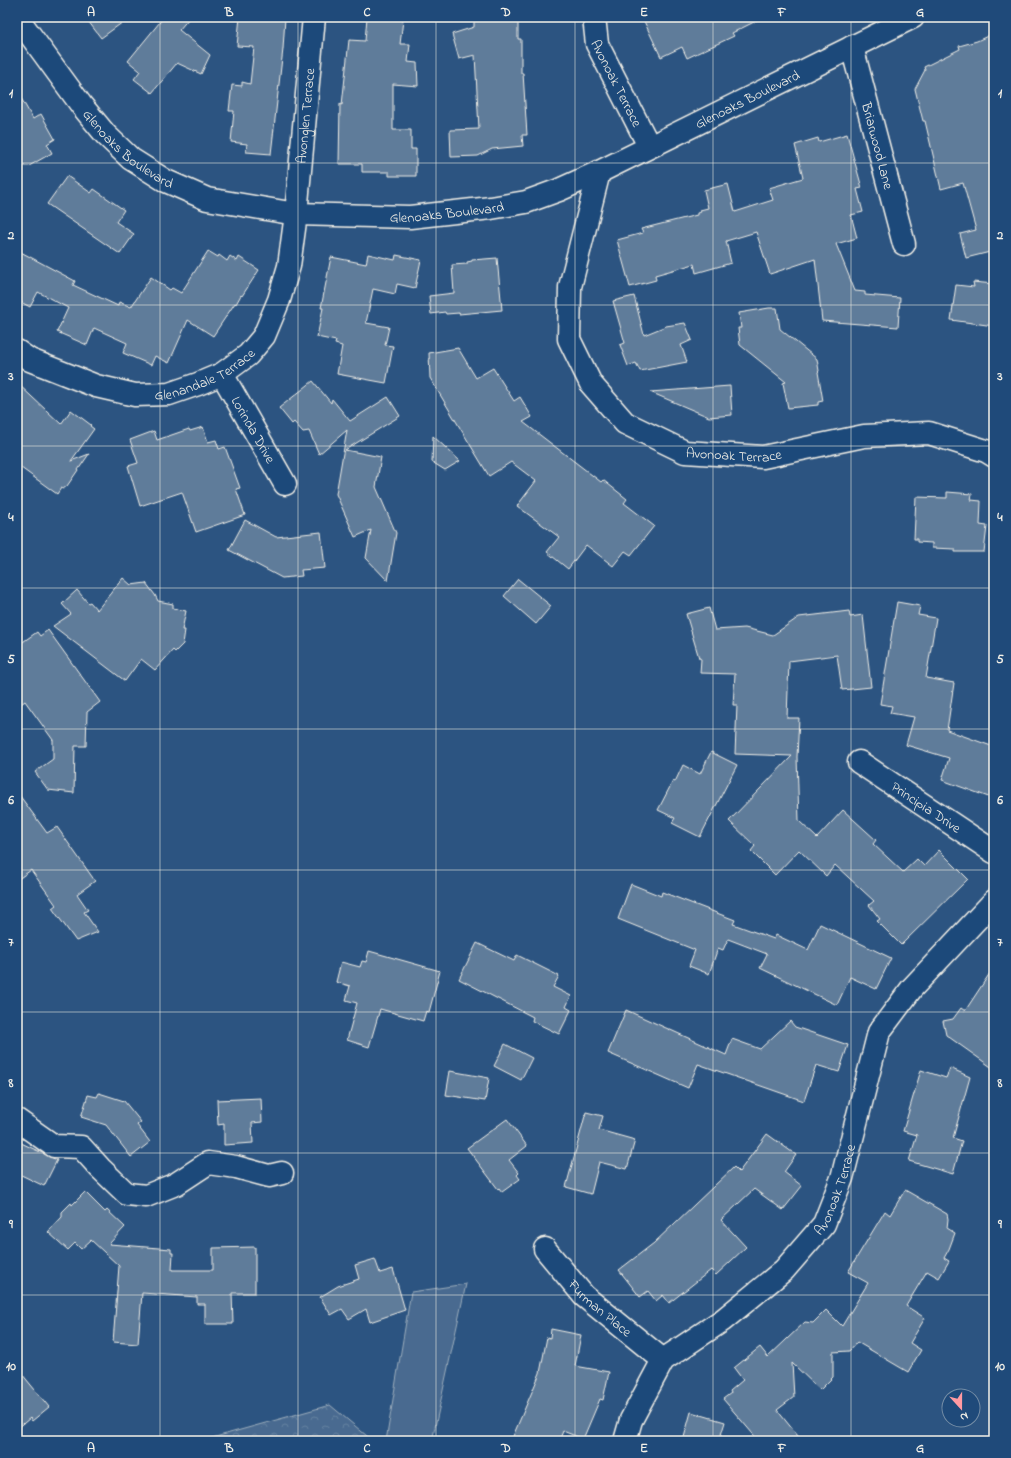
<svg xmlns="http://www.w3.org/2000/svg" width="1011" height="1458" font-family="'Indie Flower',sans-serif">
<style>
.grass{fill:#496b90;stroke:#9eaebc}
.park{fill:url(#park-crowns);stroke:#9eaebc}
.building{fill:#5e7b9a;stroke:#f4f1e8}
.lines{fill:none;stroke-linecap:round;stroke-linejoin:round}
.minor-casing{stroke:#f4f1e8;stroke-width:25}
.minor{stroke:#1f4a7a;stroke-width:22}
.grid{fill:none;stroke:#f4f1e8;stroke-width:1;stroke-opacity:0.55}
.labels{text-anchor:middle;stroke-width:4;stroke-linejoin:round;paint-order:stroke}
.street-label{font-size:14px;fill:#f4f1e8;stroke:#1f4a7a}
.neatline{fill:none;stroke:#f4f1e8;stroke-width:1.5}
.grid-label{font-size:13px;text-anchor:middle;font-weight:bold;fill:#f4f1e8}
</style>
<defs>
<pattern id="park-crowns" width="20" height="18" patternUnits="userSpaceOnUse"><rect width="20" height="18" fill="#496b90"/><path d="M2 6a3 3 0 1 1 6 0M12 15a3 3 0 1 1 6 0" fill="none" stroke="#6481a0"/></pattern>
</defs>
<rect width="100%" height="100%" fill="#2c5481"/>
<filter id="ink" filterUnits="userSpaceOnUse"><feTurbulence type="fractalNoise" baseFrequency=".025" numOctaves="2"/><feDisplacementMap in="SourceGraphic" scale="8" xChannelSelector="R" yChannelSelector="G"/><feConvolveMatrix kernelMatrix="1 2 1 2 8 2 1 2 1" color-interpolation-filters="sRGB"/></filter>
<g filter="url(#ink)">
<path class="grass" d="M466 1284 432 1441H386L411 1292Z"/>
<path class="park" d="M330 1405 373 1441H201Z"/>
<path class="building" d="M85 17H130L101 38Z
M164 17H190L179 30 210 55 201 74 177 63 152 93 134 79 140 71 128 61Z
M240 17 285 18 283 49 271 154 246 152 247 144 231 142 234 111H229L232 85 242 86V82L250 84 254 47 237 46Z
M367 17H394V19L403 20 400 44H410L408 62 417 63 418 86 393 84V130H411V149H416V176H389V172H362V164H339L340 104 342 105 349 40 365 41Z
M474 17H518V39H521V73H523L527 135H522L523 146 492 149 478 156 451 157 450 130 479 129 475 55 459 59 452 34 474 27Z
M642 17H764L732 33 734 36 687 58 682 47 661 57Z
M994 33V249L990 250V252L966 258 960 234 976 230 963 183 941 189 925 121H923L915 89 925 70 924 67 960 49 959 46 977 41Z
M17 91 33 119 41 114 55 139 47 144 52 153 29 166H21L17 158Z
M847 134 862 188 857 189 863 212 851 215 857 238 836 244 855 291 865 292V295L900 298 898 327 822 321 815 259 770 274 756 232 726 241 731 263 696 273 694 264 655 275 656 280 630 287 617 240 643 233 641 229 697 215V213L701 212 700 210 708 208 704 190 728 184 735 212 773 200 769 188 803 178 795 145 818 138 819 142Z
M67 176 91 193 94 189 124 210 116 222 134 234 120 254 47 204Z
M17 250 75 281 73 285 118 306 119 302 131 307 151 277 170 290 172 288 181 293 208 251 218 257 219 255 227 261 230 256 237 261 239 257 259 270 242 296 241 295 236 304 235 303 213 336 188 320 169 363 155 356 151 365 123 353 127 343 94 328 87 345 57 332 68 308 38 292 30 307 17 300Z
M368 254 395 260 396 255 421 260 415 288 397 284 395 294 373 289 366 323 389 327 385 345 393 346 386 383 337 374 342 346 335 344 336 341 317 337 323 308H321L331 257 366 264Z
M497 258 502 310 459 314V313L446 314 445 312 431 314 429 296 454 293 452 265 467 264V262L472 261V260Z
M973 282 994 284V326L951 320 956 285 974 287Z
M634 296 644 335 666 326 685 323 692 340 681 345 687 362 640 371 636 363 628 366 620 345 625 343 613 301Z
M769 308H777L780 329 817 359 819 371 818 372 823 401 818 402V405L788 408 783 383 786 382 740 345 738 328H741L739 313Z
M458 348 476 378 493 368 514 401 520 397 532 417 523 422 601 482 603 480 627 499 624 503 654 526 631 555 625 551 613 566 586 545 568 569 547 552 559 537 517 506 536 481 511 462 489 476 430 378 429 353Z
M313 381 331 403 332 399 350 421 388 397 400 416 345 450 381 457 376 487 396 533 388 581 366 558 371 530 355 537 336 494 347 430 319 454 309 431 303 432 294 422 292 424 279 408Z
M17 383 61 424 71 410 91 425 90 426 94 429 71 461 89 454 67 486 63 489 61 488 57 494 17 465Z
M730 386 732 415 709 417 650 392Z
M203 427 208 442 216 440 219 449 225 447 240 488 236 489 245 515 196 532 182 492 140 506 128 466 138 463 130 440 154 431 157 440 189 429 190 431Z
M433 436 460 461 445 470 432 462Z
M947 492 972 494 971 500 981 501 980 525 987 526 984 552H955V549L932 548V543L917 542V539H914L916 497 947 498Z
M245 520 276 537 321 532 325 568 301 570 302 576 282 578 229 550Z
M123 578 131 585 146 583 155 595 158 601 173 604V608L186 611 182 630H185L183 644 175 652 173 650 155 670 141 659 125 681 53 626 71 614 62 604 77 590 88 603 90 602 97 610Z
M518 579 551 606 536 624 504 596Z
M897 602 920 606 918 615 936 618 926 678 954 683 947 730 994 747V799L942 780 949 758 906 745 914 717 890 713 892 706 880 704Z
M709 608 715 630 745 628 773 635 799 617 849 611 850 617 863 615 871 687 842 690 837 655 789 661 787 718H799L797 757 799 821 817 838 843 810 876 840 873 844 903 872 917 859 924 866 939 850 968 879 901 945 877 921 880 919 869 905 874 901 835 865 826 876 799 850 775 875 751 851 755 846 729 821 792 756 735 754 737 705H733L735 674 700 673 701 659 699 658 686 614Z
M48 630 100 702 87 712 86 746H75L74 793 48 790 35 772 53 759V740L25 701 17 707V646L37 632 40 636Z
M711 752 737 765 700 837 672 823 675 818 658 810 673 781 675 782 683 765 700 774Z
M17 792 47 833 57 827 95 881 77 894 88 910 84 912 98 932 76 941 52 908 56 905 31 870 17 880Z
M631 884 661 896 662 892 735 920 733 924 774 939 776 935 808 950 820 924 891 958 876 989 850 977 837 1005 760 968 767 954 728 939 723 950 718 948 709 974 689 966 695 950 618 919Z
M477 943 514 961 517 955 559 976 553 987 571 996 566 1007 571 1010 559 1034 532 1021 533 1017 459 979Z
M369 951 440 971 429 1012 426 1011 423 1021 380 1009 369 1047 347 1040 357 1003 346 1000 350 986 336 982 341 962 360 967 362 961 366 962Z
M994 967V1069L946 1035 943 1021 953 1019 961 1008 965 1011Z
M626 1010 726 1055 732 1039 760 1049 790 1021 795 1027 848 1045 839 1072 816 1065 804 1101 698 1064 688 1088 608 1053Z
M505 1044 532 1058 521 1080 494 1066Z
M950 1068 970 1077 953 1138 962 1141 953 1174 909 1161 917 1135 903 1131 921 1070 946 1078Z
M450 1071 489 1078 485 1101 446 1095Z
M99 1093 124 1101 141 1122 137 1125 150 1142 131 1157 106 1125 81 1117 88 1095 97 1097Z
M261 1098 262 1122 252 1123 253 1143 224 1145V1124L218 1125 217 1100Z
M586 1112 603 1116 599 1130 635 1140 627 1169 599 1162 591 1194 566 1187Z
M507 1119 527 1146 509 1160 519 1173 517 1175 520 1179 502 1192 499 1188 498 1189 467 1148Z
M767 1134 796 1155 784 1172 802 1186 783 1210 754 1189 721 1220 746 1247 716 1275 711 1270 669 1303 663 1295 656 1301 648 1291 640 1297 619 1270 654 1243 734 1167 739 1172Z
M17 1141 57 1160 44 1186 17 1173Z
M905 1190 947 1214 948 1219 947 1228 955 1233 949 1249 944 1258 949 1261 939 1278 927 1271 906 1306 925 1318 910 1343 921 1350 908 1372 857 1342 849 1351 833 1352V1377L820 1390 792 1363 794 1397 777 1410 802 1441H759L723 1399 731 1393 730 1391 743 1380 734 1368 760 1347 768 1357 805 1322 813 1323 826 1310 842 1326 868 1283 848 1272 885 1211 890 1215Z
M85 1192 105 1212 107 1210 125 1227 109 1244 171 1249V1253H173L172 1270H213V1248L255 1247V1293H232L233 1324H205V1304H197V1297L142 1293 138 1344 113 1342 119 1266 91 1240 81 1249 75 1243 68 1250 48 1232 62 1217V1212L71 1203 72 1205Z
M375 1259 380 1273 393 1269 405 1310 370 1322 366 1309 349 1319 342 1309 331 1315 320 1297 338 1286 359 1279 355 1265Z
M551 1329 581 1335 575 1366 609 1372 603 1400 600 1399 583 1439 563 1431 559 1441H511L540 1373 547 1337 550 1338Z
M17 1368 49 1407 32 1421 30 1418 17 1429Z
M691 1412 725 1422 719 1441H683Z"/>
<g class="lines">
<g class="minor-casing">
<g id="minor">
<path id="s1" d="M17 17 82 106 106 135 131 159 166 181 207 199 296 214 410 217 491 208 526 202 559 190 599 172 913 17"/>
<path id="s2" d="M594 17 597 44 649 146"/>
<path id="s3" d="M852 47 904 244"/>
<path id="s4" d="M599 172 570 287 569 339 591 384 625 423 685 452 763 457 864 436 929 433 986 451 994 456"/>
<path id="s5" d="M17 351 30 360 96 386 135 395 169 394 198 384 222 374 248 355 264 336 279 300 289 266 296 214 314 17"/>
<path id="s6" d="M222 374 285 484"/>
<path id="s7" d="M859 762 994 852"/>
<path d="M17 1120 54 1146 81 1147 100 1168 127 1194 146 1196 176 1184 208 1163 236 1167 269 1176 282 1173"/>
<path id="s8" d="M545 1249 584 1296 663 1360"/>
<path id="s9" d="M625 1441 631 1420 663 1360 723 1320 784 1270 824 1224 842 1178 879 1032 912 988 994 901"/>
</g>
</g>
<use href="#minor" class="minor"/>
</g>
</g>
<path class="grid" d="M160 17V1441M298 17V1441M436 17V1441M575 17V1441M713 17V1441M851 17V1441M17 163H994M17 305H994M17 446H994M17 588H994M17 729H994M17 870H994M17 1012H994M17 1153H994M17 1295H994"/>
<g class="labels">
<g class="street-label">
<text dy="5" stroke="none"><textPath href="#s2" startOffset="71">Avonoak Terrace</textPath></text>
<text dy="5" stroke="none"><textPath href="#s1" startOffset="834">Glenoaks Boulevard</textPath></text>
<text dy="5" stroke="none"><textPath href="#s5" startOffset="500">Avonglen Terrace</textPath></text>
<text dy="5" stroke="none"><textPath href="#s3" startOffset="102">Briarwood Lane</textPath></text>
<text dy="5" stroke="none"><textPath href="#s1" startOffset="174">Glenoaks Boulevard</textPath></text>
<text dy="5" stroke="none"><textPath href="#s1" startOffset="510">Glenoaks Boulevard</textPath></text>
<text dy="5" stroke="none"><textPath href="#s5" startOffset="201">Glenandale Terrace</textPath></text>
<text dy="5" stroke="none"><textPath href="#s6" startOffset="64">Lorinda Drive</textPath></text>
<text dy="5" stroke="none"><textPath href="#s4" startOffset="388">Avonoak Terrace</textPath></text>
<text dy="5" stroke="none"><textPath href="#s7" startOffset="81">Principia Drive</textPath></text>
<text dy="5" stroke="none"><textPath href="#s9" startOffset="338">Avonoak Terrace</textPath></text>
<text dy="5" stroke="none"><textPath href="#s8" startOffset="81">Furman Place</textPath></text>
</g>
</g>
<rect width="1011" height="1458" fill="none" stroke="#1f4a7a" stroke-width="44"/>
<g transform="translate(961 1408) rotate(159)"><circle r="19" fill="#1f4a7a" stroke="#748da6"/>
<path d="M0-3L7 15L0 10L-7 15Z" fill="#ff9aa2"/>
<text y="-6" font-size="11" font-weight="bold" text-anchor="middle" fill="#f4f1e8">N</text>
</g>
<rect x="22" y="22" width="967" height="1414" class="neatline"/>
<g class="grid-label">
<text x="91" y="16">A</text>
<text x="229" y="16">B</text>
<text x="367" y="16">C</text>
<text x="506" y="16">D</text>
<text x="644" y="16">E</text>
<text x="782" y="16">F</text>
<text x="920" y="16">G</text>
<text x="11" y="97">1</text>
<text x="1000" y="97">1</text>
<text x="11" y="239">2</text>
<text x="1000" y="239">2</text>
<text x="11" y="380">3</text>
<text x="1000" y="380">3</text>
<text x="11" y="521">4</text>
<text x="1000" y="521">4</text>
<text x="11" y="663">5</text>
<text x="1000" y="663">5</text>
<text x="11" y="804">6</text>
<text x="1000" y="804">6</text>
<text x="11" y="946">7</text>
<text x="1000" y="946">7</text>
<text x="11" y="1087">8</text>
<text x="1000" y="1087">8</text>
<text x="11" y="1228">9</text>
<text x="1000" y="1228">9</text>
<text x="11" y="1370">10</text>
<text x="1000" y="1370">10</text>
<text x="91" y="1452">A</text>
<text x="229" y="1452">B</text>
<text x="367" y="1452">C</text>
<text x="506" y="1452">D</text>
<text x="644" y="1452">E</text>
<text x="782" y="1452">F</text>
<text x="920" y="1452">G</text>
</g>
</svg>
